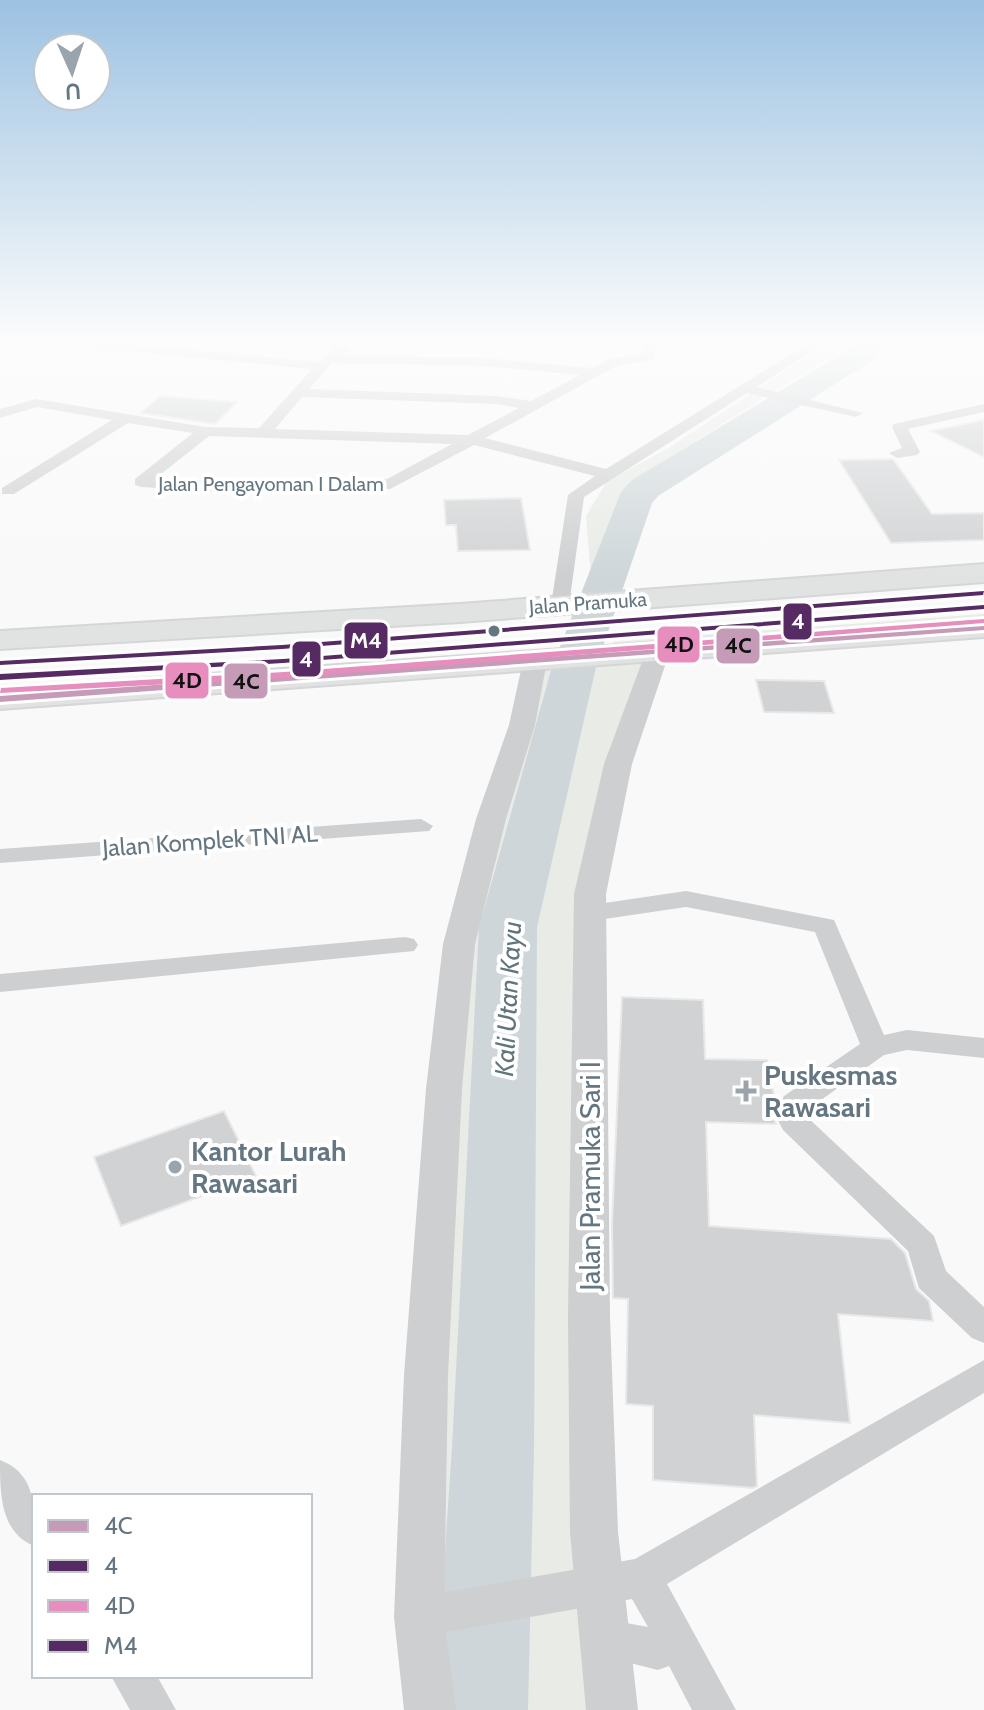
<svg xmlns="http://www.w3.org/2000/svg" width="984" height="1710" font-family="Cabin,sans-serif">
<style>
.green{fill:#e8ebe6}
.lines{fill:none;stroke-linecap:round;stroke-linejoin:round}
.river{fill:#ced6d9;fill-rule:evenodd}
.building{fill:#d0d2d3;stroke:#e8e8e8;stroke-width:2}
.primary-casing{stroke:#d5d6d7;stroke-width:4}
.minor{fill:#cecfd0;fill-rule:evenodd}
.tertiary{fill:#cecfd0;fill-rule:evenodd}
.primary{fill:#e1e2e2;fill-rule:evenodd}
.bus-1-casing{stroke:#fff;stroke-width:6}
.bus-2-casing{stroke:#fff;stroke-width:6}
.bus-3-casing{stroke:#fff;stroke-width:6}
.bus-4-casing{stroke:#fff;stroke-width:6}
.bus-1{fill:#c69bb8;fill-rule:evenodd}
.bus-2{fill:#562a62;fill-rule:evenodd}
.bus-3{fill:#e68ebe;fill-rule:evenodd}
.bus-4{fill:#562a62;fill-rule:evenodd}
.bus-dot{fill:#657683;stroke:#fff;stroke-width:3}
.poi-dot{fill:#99a4ac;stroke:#fff;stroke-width:3}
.labels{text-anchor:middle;stroke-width:8;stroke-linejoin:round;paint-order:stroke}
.far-street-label{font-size:20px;fill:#657683;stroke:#fff}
.street-label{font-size:24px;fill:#657683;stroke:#fff}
.water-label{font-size:26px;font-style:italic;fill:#60757c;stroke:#fff}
.near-poi-label{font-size:28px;font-weight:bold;fill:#657683;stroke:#fff;text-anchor:start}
.near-street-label{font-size:28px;fill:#657683;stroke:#fff}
.line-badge{stroke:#fff;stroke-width:3}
.badge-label{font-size:22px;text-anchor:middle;font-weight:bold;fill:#fff}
.pale-badge-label{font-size:22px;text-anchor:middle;font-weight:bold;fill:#111}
</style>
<rect width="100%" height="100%" fill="#f9f9f9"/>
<path class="green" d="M820 348 839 351 654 467C611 502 613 520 601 572L591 577 586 516 607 481 667 449Z
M984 614V628L657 652 597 857 615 1710H431L459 943 539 663 621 653 613 642Z"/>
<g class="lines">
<path class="river" d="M859 339H890L870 362 658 496 652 503 596 667 537 927 534 1448 528 1710H434L452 1448 479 927 552 667 621 492 632 480 848 350Z"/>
</g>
<path class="building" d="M160 396 237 402 215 424 140 413Z
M984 420V457L931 431Z
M893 459 932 514 984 513V540L891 543 839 460Z
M521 498 530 550 458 551 456 525H446L444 500Z
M756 680 824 681 834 713 764 712Z
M622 997 703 1000 705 1059 767 1060 776 1106 772 1116 776 1124 706 1122 709 1226 891 1239 905 1253 916 1289 929 1301 933 1321 838 1314 850 1423 754 1415 757 1486 753 1488 653 1480V1406L626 1404 628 1299 613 1298 612 1224Z
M224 1111 256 1176 121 1226 94 1157Z"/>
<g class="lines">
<g class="primary-casing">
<path id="primary" d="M984 564V582L460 622 0 649V631L460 604Z
M984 619V637L0 709V689Z"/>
</g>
<path class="minor" d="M40 339H83L318 362 333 350 324 343 326 339H338L349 350 343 355 485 358 593 368 610 358 643 354 645 339H657L654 360 618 365 485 438 606 469 815 339H830L757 387 863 413 856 417 747 393 584 497 569 605 560 611 551 605 568 495 595 476 474 445 390 489 226 492 141 487 135 485V479L193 433 128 423 14 494H2V488L112 420 37 407 0 418V409L36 399 205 427 259 428 312 369 47 343ZM332 363 485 366 580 375 531 401 497 396 309 389ZM302 397 497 404 519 408 468 435 275 429ZM209 436 452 444 387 479 226 482 156 478Z
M984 404V412L908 429 920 452 917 455 897 458 889 453 902 448 892 427 894 424Z
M421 819 433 826 429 831 0 863V849Z
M686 891 834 920 884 1035 907 1030 984 1038V1058L907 1050 884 1055 807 1110 805 1115 934 1236 946 1271 984 1307V1343L972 1338 919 1288 908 1251 783 1130 775 1115 784 1096 860 1044 815 932 686 907 591 921 578 913 591 905Z
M405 937 414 939 418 945 414 951 0 992V974Z
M984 1360V1393L667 1584 736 1710H692L669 1666 658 1670 590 1653 584 1639 590 1625 604 1619 648 1627 632 1599 419 1637 405 1631 399 1617 405 1603 419 1597 635 1559Z
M0 1460C39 1475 34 1512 34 1546 0 1532 0 1493 0 1460Z
M111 1676H157L176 1710H130Z"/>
<path class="tertiary" d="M658 644 670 651 632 764 606 894 610 1317 618 1532 638 1710H586L570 1532 568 1317 574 894 604 764 646 651Z
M535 654 547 661 535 725 506 819 475 944 462 1089 448 1375 444 1617 456 1710H404L394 1617 404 1375 426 1089 443 944 476 819 509 725 523 661Z"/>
<use href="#primary" class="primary"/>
<g class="bus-1-casing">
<path id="bus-1" d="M984 626V630L0 702V696Z"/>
</g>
<g class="bus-2-casing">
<path id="bus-2" d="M984 605V609L283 663 0 680V674L283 659Z"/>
</g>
<g class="bus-3-casing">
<path id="bus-3" d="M984 619V623L284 678 0 693 1 688 284 672Z"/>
</g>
<g class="bus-4-casing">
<path id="bus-4" d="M984 591 983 595 282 649 0 665V661L282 645Z"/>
</g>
<use href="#bus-1" class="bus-1"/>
<use href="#bus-2" class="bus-2"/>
<use href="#bus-3" class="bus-3"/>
<use href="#bus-4" class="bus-4"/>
</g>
<linearGradient id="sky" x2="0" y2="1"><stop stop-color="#9dc2e2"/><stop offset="0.59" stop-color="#fcfcfc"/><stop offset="1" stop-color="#fcfcfc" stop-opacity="0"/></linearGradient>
<rect width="984" height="578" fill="url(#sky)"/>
<circle class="bus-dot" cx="494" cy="631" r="7"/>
<g class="poi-dot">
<path d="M742 1079h8v8h8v8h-8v8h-8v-8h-8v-8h8z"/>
<circle cx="175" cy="1167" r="8"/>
</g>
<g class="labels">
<g class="far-street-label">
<text x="271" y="491">Jalan Pengayoman I Dalam</text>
<text transform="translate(588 603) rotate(-4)" y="7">Jalan Pramuka</text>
</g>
<g class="street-label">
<text transform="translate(210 841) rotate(-4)" y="8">Jalan Komplek TNI AL</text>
</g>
<g class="water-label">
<text transform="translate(508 999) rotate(-87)" y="9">Kali Utan Kayu</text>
</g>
<g class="near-poi-label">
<text x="764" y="1085">Puskesmas<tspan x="764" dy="32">Rawasari</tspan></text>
<text x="191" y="1161">Kantor Lurah<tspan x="191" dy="32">Rawasari</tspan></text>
</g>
<g class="near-street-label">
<text transform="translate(590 1176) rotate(-90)" y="10">Jalan Pramuka Sari I</text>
</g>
</g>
<g class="line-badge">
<rect x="782" y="602" width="31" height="39" rx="8" fill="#562a62"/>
<rect x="343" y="621" width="46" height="39" rx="8" fill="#562a62"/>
<rect x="656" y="625" width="45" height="39" rx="8" fill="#e68ebe"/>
<rect x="715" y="627" width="46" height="38" rx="8" fill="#c69bb8"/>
<rect x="291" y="640" width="31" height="38" rx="8" fill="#562a62"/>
<rect x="164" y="661" width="46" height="39" rx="8" fill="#e68ebe"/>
<rect x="223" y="662" width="46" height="38" rx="8" fill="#c69bb8"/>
</g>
<g class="badge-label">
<text x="798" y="629">4</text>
<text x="366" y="648">M4</text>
<text x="306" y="667">4</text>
</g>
<g class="pale-badge-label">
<text x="679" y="652">4D</text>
<text x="738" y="653">4C</text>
<text x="187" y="688">4D</text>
<text x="246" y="689">4C</text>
</g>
<rect x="32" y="1494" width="280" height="184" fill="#ffffff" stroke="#c1c8cd" stroke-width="2"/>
<rect x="48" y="1520" width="40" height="12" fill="#c69bb8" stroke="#c1c8cd" stroke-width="2"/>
<text x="104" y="1534" font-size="24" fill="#657683">4C</text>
<rect x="48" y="1560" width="40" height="12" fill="#562a62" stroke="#c1c8cd" stroke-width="2"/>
<text x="104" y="1574" font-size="24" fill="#657683">4</text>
<rect x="48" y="1600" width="40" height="12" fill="#e68ebe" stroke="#c1c8cd" stroke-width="2"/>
<text x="104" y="1614" font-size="24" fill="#657683">4D</text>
<rect x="48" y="1640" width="40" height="12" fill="#562a62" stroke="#c1c8cd" stroke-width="2"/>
<text x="104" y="1654" font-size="24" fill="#657683">M4</text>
<g transform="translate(72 72) rotate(177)"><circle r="38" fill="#ffffff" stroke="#c1c8cd" stroke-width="2"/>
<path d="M0-6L14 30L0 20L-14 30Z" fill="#99a4ac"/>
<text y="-12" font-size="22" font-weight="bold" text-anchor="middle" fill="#657683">U</text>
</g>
</svg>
